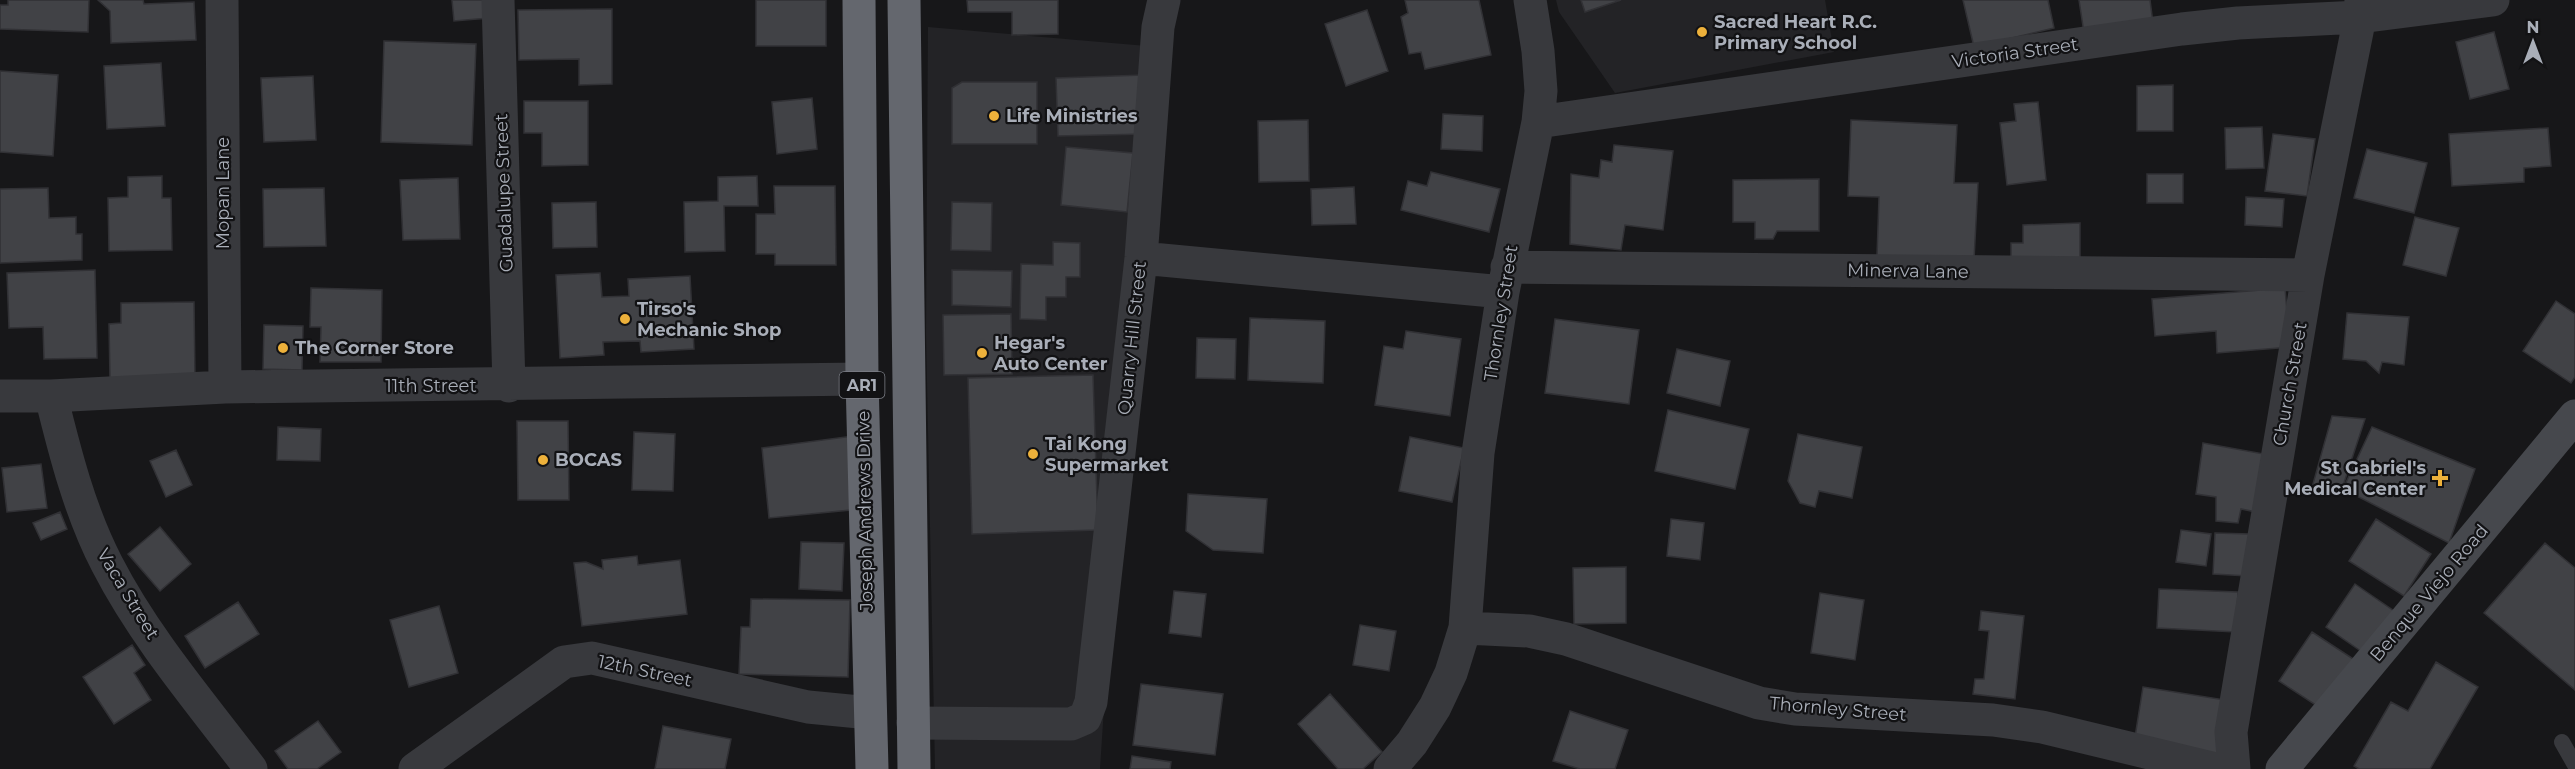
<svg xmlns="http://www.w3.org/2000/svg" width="2575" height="769" font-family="Montserrat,sans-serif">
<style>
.built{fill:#232326}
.building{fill:#414246;stroke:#313135;stroke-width:1.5}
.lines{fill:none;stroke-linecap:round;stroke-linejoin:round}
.lane{stroke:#38393d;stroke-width:16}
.street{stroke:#38393d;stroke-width:33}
.secondary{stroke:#46484d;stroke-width:33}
.highway{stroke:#64676e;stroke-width:33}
.poi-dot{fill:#edb13b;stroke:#121214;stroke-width:2}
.labels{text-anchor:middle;stroke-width:4.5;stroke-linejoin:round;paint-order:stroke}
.shield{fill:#121214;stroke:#7c7f87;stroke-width:1.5}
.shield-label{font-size:16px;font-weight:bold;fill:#a9aeb8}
.poi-label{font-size:18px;font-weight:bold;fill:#a9aeb8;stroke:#121214;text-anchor:start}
.street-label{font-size:18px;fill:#a9aeb8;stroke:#121214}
</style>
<rect width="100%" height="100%" fill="#171719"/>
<path class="built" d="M1556 0H1825L1834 52 1615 93 1559 12Z
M928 27 1147 46 1100 769H935L926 333Z"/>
<path class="building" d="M8 0H89L88 32 0 29V5H8Z
M98 0H143L144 4 194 2 196 40 111 43 110 11Z
M452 0H487L489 18 454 21Z
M756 0H826V46H756Z
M967 0H1058V34L1012 35V12H968Z
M1405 0H1479L1491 55 1425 69 1421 52 1409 54 1401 17 1408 13Z
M1581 0H1621L1585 12Z
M1963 0H2048L2054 28 1974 47Z
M2079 0H2150L2153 23 2084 33Z
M612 9V84L579 85V59L519 60 518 10Z
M1367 10 1388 71 1346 86 1325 24Z
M2494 32 2509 89 2470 99 2456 42Z
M384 41 476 44 472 145 381 142Z
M161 63 165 126 107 129 104 66Z
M0 71 58 75 53 156 0 152Z
M1144 75 1146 134 1058 136 1056 78Z
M313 76 316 140 264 142 261 78Z
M962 82H1037V144H952V88Z
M2173 85V131H2137V86Z
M812 98 817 149 777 154 772 102Z
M524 101H588V165L542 166V133H524Z
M2038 102 2046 180 2007 185 2000 123 2016 121 2014 104Z
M1443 114 1483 116 1482 151 1441 149Z
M1308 120 1309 181 1259 182 1258 121Z
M1851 120 1957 125 1954 183H1978L1974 260 1877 256 1879 197 1848 196Z
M2262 127 2264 168 2226 169 2225 128Z
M2548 128 2551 166 2524 168V182L2452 186 2449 134Z
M2273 134 2315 139 2307 196 2265 191Z
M1614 145 1673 151 1663 230 1625 225 1621 250 1570 244 1571 174 1599 178 1601 160 1612 162Z
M1066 147 1133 153 1127 212 1061 205Z
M2367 149 2427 163 2414 213 2354 198Z
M1431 172 1500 189 1489 232 1401 210 1408 181 1427 186Z
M2147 174H2183V203H2147Z
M162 176V198H171L172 250 109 251 108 198 128 197V177Z
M757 176 758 206H724L725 251 685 252 684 202 718 201V177Z
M458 178 460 239 403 240 400 180Z
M1819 179V231H1777L1773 239H1755V222H1733V180Z
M774 186H835L836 265H775V254H756V214H775Z
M1354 187 1356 224 1312 225 1311 189Z
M48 188 49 218 76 217V234H82V260L0 263V189Z
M324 188 326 246 264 247 263 189Z
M2246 197 2284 199 2282 227 2245 225Z
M596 202 597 247 553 248 552 203Z
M952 202 992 203 991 251 951 250Z
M2415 217 2459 228 2446 276 2403 265Z
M2080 223V263L2011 265V243H2023V225Z
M1053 242 1080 243V277H1066V297H1046V320L1020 319 1021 264 1053 265Z
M95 270 97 358 44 359 43 327 9 328 7 273Z
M952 270 1012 271 1011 307 952 305Z
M600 273 602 297 629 296 628 279 690 276 694 349 641 352 640 341 603 342 604 355 560 358 556 275Z
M311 288 382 290 381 362H320L321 327H310Z
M2285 288 2290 347 2217 353 2216 331 2155 336 2152 299Z
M2556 301 2575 314V377L2571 383 2523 351Z
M194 302 195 378 110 379 109 324 121 323V303Z
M2347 313 2409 317 2404 365 2382 362 2379 373 2366 361 2343 359Z
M1011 314 1012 374 944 375 943 315Z
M1250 318 1325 321 1323 383 1248 380Z
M1555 319 1639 330 1629 404 1545 393Z
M264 325 303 326 302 370 263 369Z
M1406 331 1461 339 1450 416 1375 405 1384 346 1403 349Z
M1197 338 1236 339 1235 379 1196 378Z
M1677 349 1730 361 1720 406 1667 393Z
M1093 375 1098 530 972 534 968 378Z
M1668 410 1749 429 1735 489 1655 471Z
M2332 416 2365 419 2340 495 2311 491Z
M517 421H568L569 500H518Z
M278 427 321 429 320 461 277 460Z
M2372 427 2475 469 2449 543 2343 489Z
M634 432 675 434 673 491 632 490Z
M1798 434 1862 447 1852 498 1819 491 1815 507 1800 503 1788 481Z
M853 436 861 509 769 518 762 448Z
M1410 437 1464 448 1452 502 1399 491Z
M2203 443 2275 456 2266 514 2241 509 2238 523 2216 521V497L2196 494Z
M176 450 192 485 166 497 150 461Z
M41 464 47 508 7 512 2 468Z
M1188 494 1267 499 1263 553 1213 550 1186 531Z
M60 512 67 529 41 540 33 523Z
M1671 519 1704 523 1700 560 1667 556Z
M2376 519 2431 554 2404 596 2349 561Z
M160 527 191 564 160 591 128 554Z
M2181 530 2211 534 2206 566 2176 562Z
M2215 533 2250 534 2248 576 2213 574Z
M801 542 844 543 842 591 799 589Z
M2545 543 2575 568V690L2484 613Z
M637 556 638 565 680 560 687 614 582 626 574 563 586 562 603 569 602 560Z
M1626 567V623L1574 624 1573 568Z
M2355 584 2397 613 2368 656 2326 627Z
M2159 589 2238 592 2236 632 2157 628Z
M1174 591 1206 594 1201 637 1169 633Z
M1820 593 1864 600 1855 660 1811 653Z
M751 599 850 600 848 677 739 674 741 627H750Z
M238 602 259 634 205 668 185 636Z
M439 606 458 673 409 687 390 620Z
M1981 611 2024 616 2015 699 1973 694 1975 679H1984L1989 631 1979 630Z
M1360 625 1396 631 1389 671 1353 665Z
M2312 632 2364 666 2331 715 2279 681Z
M132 645 145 665 134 673 151 700 114 724 83 677Z
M2436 662 2478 687 2430 769H2359L2354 766 2391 702 2408 711Z
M1141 684 1223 694 1215 755 1133 745Z
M2143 687 2238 702 2229 761 2135 737Z
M1330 694 1382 752 1363 769H1338L1298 724Z
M1570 711 1628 730 1615 769H1580L1553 761Z
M318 721 341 752 317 769H288L275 751Z
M663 726 731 739 725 769H655Z
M1132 756 1171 762 1170 769H1130Z"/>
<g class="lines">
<path class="lane" d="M2562 742 2575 765"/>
<path class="street" d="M222 0 225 387
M498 0 509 386
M1538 122 2182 29 2238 23 2360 17 2493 0
M1141 258 1503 292
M1507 267 2308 275
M0 396H51L225 387 862 379
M51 396C65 453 80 512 107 564 145 638 201 703 251 769
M1465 628 1529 631 1566 639 1759 703 1795 709 1993 720 2042 727 2216 769
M913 723 1071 724 1085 718 1091 702 1141 258 1158 27 1164 0
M415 769 564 662 592 658 808 707 870 713
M1390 769 1412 743 1435 707 1451 673 1465 628 1478 453 1503 292 1538 122 1541 91 1538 51 1530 0
M2234 769 2231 732 2308 275 2360 17 2361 0"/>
<path class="secondary" d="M2282 769 2575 416"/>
<path class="highway" d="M859 0 862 379 872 769
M904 0 914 769"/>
</g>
<g class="poi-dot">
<circle cx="1702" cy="32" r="6"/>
<circle cx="994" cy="116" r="6"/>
<circle cx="625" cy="319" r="6"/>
<circle cx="283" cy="348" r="6"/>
<circle cx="982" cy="353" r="6"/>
<circle cx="1033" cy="454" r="6"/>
<circle cx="543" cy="460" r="6"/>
<path d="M2437 469h6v6h6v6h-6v6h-6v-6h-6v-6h6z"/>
</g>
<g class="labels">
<rect class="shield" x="839.5" y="372" width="45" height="26" rx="4.5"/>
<g class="shield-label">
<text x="862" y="391">AR1</text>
</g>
<g class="poi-label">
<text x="1714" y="28">Sacred Heart R.C.<tspan x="1714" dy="21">Primary School</tspan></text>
<text x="1006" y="122">Life Ministries</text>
<text x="637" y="315">Tirso's<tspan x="637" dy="21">Mechanic Shop</tspan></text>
<text x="994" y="349">Hegar's<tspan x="994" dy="21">Auto Center</tspan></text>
<text x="295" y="354">The Corner Store</text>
<text x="1045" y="450">Tai Kong<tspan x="1045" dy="21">Supermarket</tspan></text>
<text x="555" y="466">BOCAS</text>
<text x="2426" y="474" text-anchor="end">St Gabriel's<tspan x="2426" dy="21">Medical Center</tspan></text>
</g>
<g class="street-label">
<text transform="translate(2015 53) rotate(-8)" y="6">Victoria Street</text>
<text transform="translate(223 193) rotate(-90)" y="6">Mopan Lane</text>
<text transform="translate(504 193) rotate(-92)" y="6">Guadalupe Street</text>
<text transform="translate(1908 271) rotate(1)" y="6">Minerva Lane</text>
<text transform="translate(1501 313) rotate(-81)" y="6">Thornley Street</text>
<text transform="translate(1132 338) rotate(-84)" y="6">Quarry Hill Street</text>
<text transform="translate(2290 384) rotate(-80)" y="6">Church Street</text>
<text x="431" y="392">11th Street</text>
<text transform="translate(865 511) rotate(-91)" y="6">Joseph Andrews Drive</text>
<text transform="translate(2429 593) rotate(-50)" y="6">Benque Viejo Road</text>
<text transform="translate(128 594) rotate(59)" y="6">Vaca Street</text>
<text transform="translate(645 671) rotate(12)" y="6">12th Street</text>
<text transform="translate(1838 709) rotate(5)" y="6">Thornley Street</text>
</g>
</g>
<g transform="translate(2533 42)" stroke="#121214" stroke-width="4.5" paint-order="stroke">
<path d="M0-4.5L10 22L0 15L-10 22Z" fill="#a9aeb8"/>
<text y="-9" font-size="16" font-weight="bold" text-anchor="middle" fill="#a9aeb8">N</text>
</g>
</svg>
